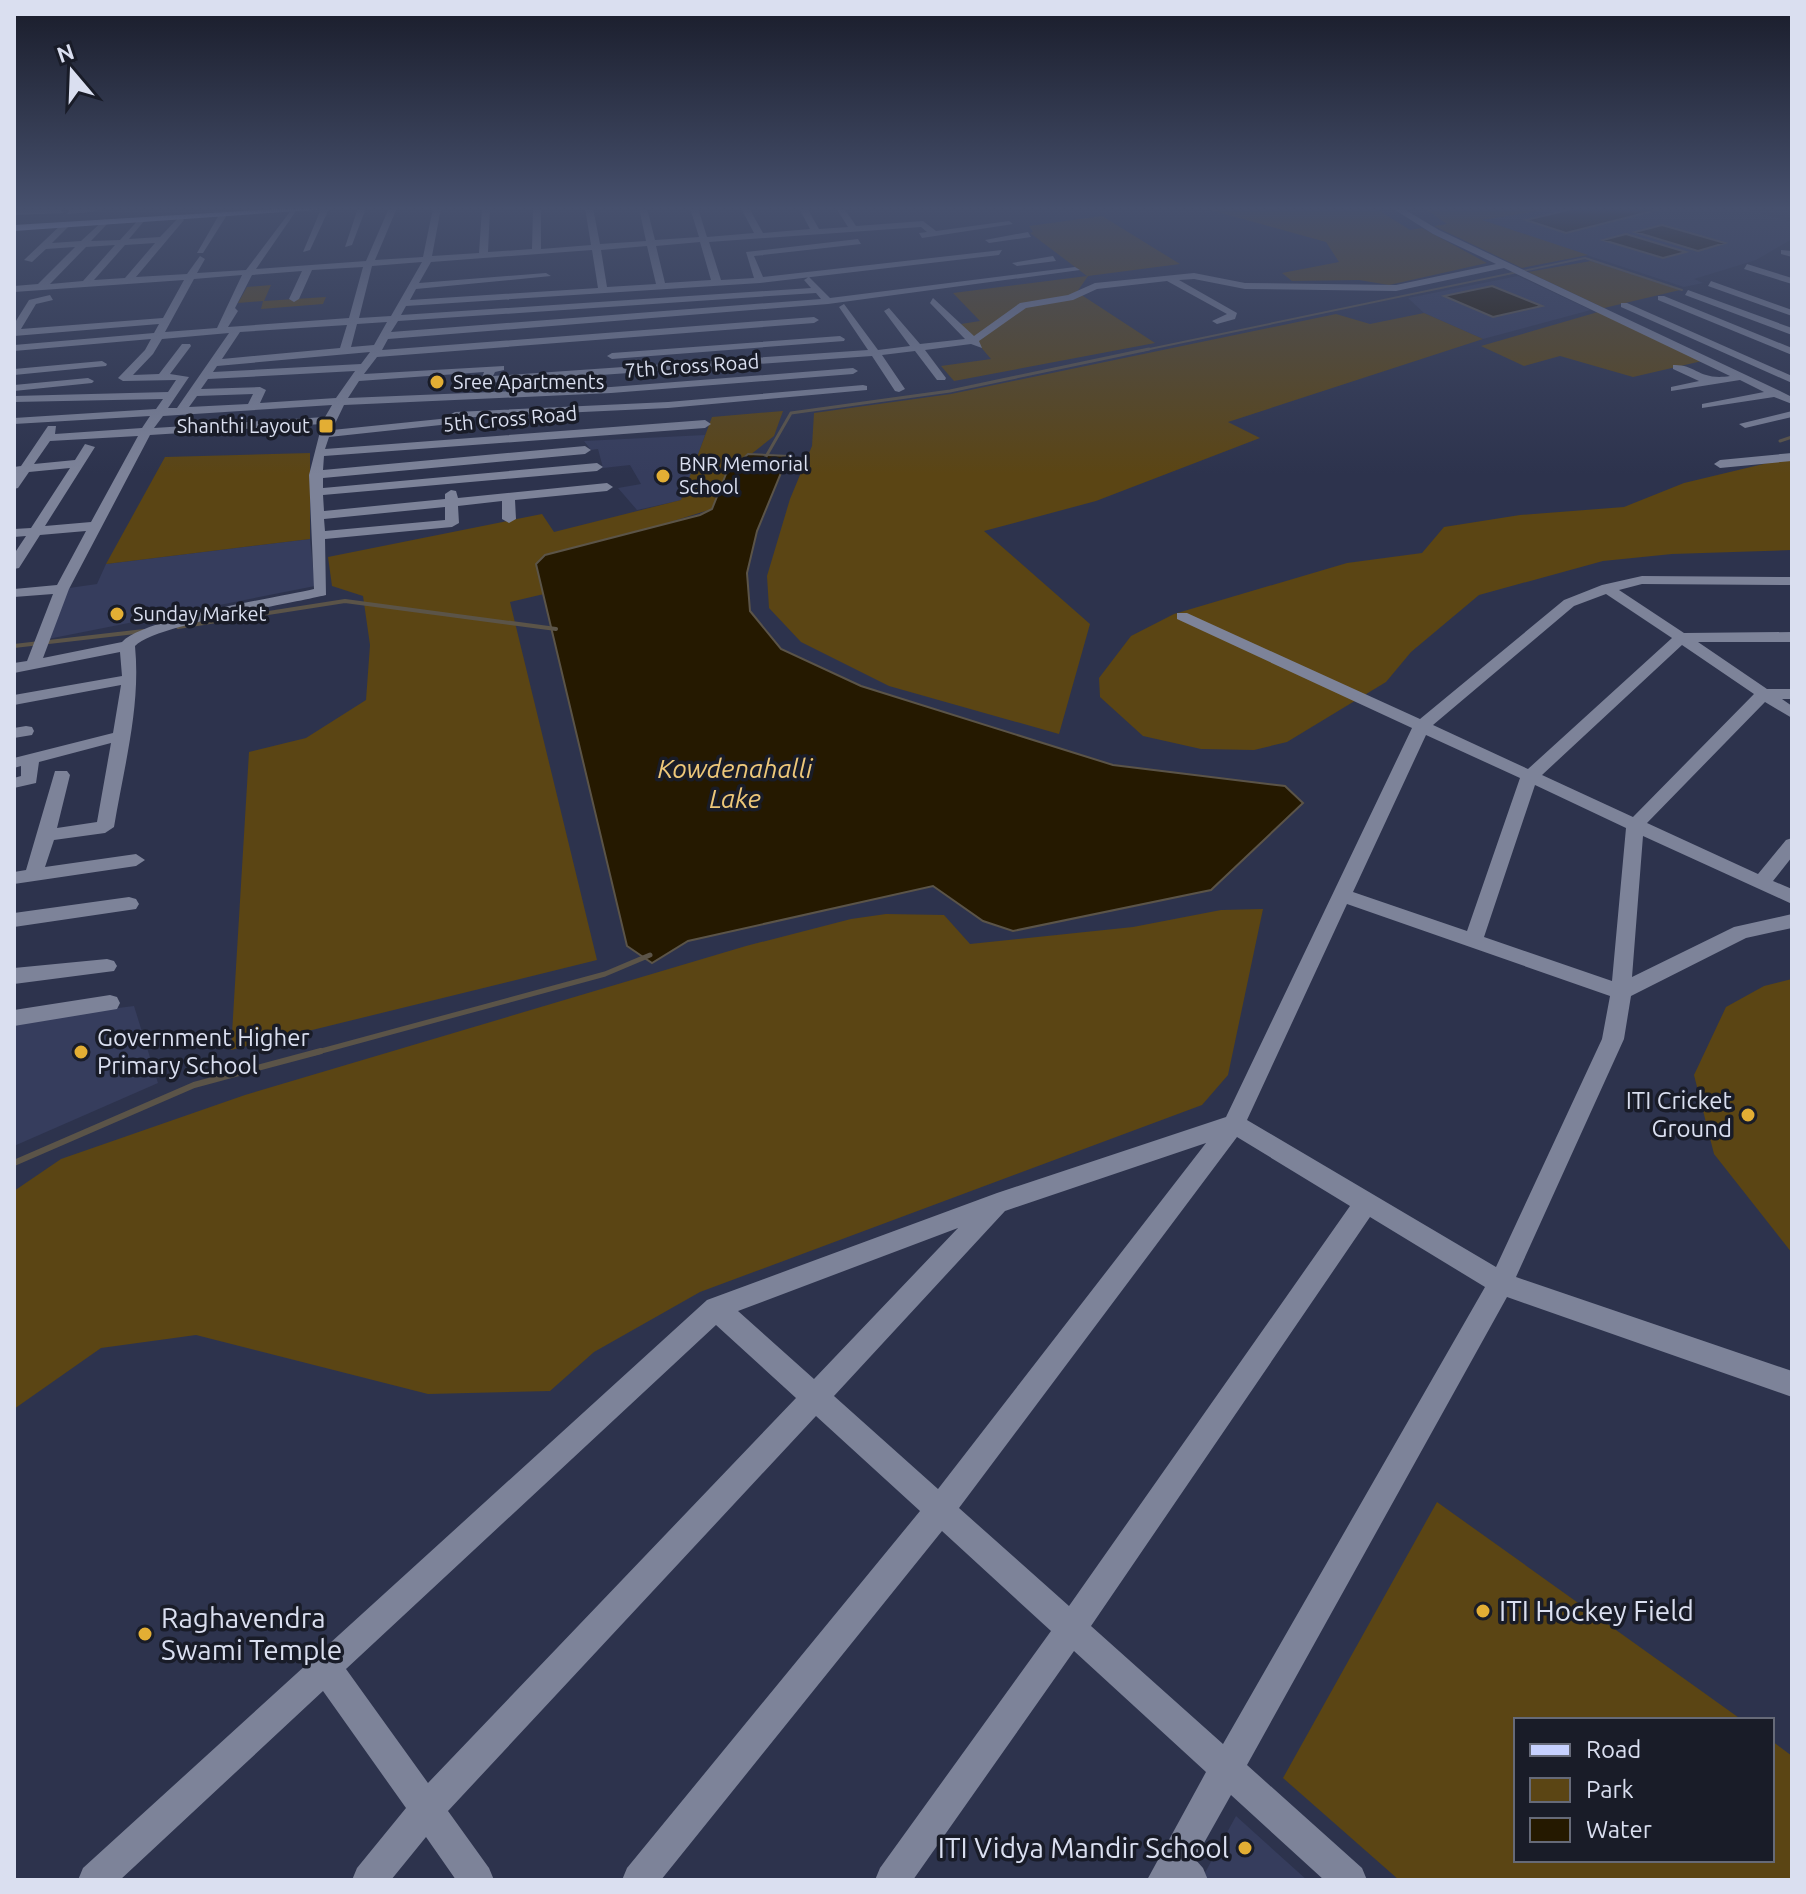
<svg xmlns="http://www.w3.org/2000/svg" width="1806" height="1894" font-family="Ubuntu,sans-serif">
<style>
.built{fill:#363d5d}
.green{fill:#5b4514}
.water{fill:#251900;stroke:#5b5448;stroke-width:2}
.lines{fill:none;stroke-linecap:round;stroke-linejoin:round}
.stream-far4{stroke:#5b5448;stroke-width:2}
.stream-far3{stroke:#5b5448;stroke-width:3}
.stream-far2{stroke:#5b5448;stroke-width:4}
.stream-far1{stroke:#5b5448;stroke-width:5}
.stream{stroke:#5b5448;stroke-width:6}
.minor{fill:#7d8399;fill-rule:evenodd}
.major{fill:#c6d1ff;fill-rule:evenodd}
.poi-dot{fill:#e3ae34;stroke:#191c28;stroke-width:3}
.labels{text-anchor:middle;stroke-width:7;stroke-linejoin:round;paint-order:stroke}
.far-street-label{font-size:20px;fill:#dadff0;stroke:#191c28}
.far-poi-label{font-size:20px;fill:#dadff0;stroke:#191c28;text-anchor:start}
.poi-label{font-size:24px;fill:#dadff0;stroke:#191c28;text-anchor:start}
.water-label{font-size:26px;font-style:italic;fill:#edc779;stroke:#191c28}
.near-poi-label{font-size:28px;fill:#dadff0;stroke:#191c28;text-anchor:start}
</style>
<rect width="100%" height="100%" fill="#2d334d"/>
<path class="built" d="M1548 208H1742L1792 222V239L1756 260 1694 279 1703 283 1684 287 1480 220Z
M1518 276 1591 310 1483 339 1424 313 1408 298Z
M705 435 682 500 637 510 618 488 641 484 630 465 603 468 598 449 591 450 584 441Z
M310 539 315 586 48 639 69 588 97 584 106 564Z
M134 1006 158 1083 14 1146V1021Z
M1236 1816 1307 1880H1201Z"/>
<path class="green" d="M1203 208H1375L1410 230 1422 228 1487 263 1389 285 1359 280 1292 281 1282 273 1339 262 1326 242Z
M1424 208H1543L1545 210 1482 220 1588 255 1522 268 1434 226 1447 224Z
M1102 216 1180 264 1088 276 1077 292 1155 343 954 381 941 366 991 359 961 324 980 321 953 293 1087 276 1030 233 1033 232 1029 226Z
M1591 261 1680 290 1604 308 1528 272Z
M271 285 264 301 326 297 323 304 261 309 263 301 238 303 247 287Z
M1598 312 1702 361 1633 377 1560 356 1524 366 1481 346Z
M1424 313 1483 339 1228 422 1260 438 1096 501 984 531 1090 624 1059 734 889 686 801 642 769 608 767 576 790 499 812 446 814 413 951 394 1336 314 1370 324Z
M783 411 774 436 726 474 712 509 536 564 544 594 510 602 597 960 231 1050 249 752 306 738 366 700 370 645 363 596 332 586 328 557 542 514 554 532 681 500 712 417Z
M310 453V539L106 564 165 457Z
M1792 457V550L1672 554 1603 561 1479 595 1411 652 1386 682 1287 742 1254 750 1201 749 1143 736 1100 697 1099 678 1131 636 1174 614 1347 563 1422 553 1444 527 1520 515 1624 507 1684 483Z
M1263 909 1228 1075 1202 1105 700 1292 594 1352 550 1391 428 1394 196 1335 101 1348 14 1409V1191L61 1159 245 1095 746 946 851 919 886 914 944 915 970 944 1133 927 1221 910Z
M1792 979V1253L1714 1154 1694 1075 1726 1007 1764 986Z
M1437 1502 1742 1720H1516V1860H1772V1741L1792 1756V1880H1399L1283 1778Z"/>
<path class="water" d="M1576 208H1652L1657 210 1566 233 1526 220Z
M1662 225 1725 243 1698 251 1635 232Z
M1626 234 1686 252 1663 258 1603 240Z
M1492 286 1542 306 1493 317 1444 296Z
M748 454 788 456 757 531 747 573 750 611 781 649 861 686 1113 765 1285 786 1303 803 1211 890 1013 931 983 921 933 886 688 941 652 963 627 946 536 564 545 555 700 515 712 509 726 474Z"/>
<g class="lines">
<path class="stream-far4" d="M1140 351 1585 258 1682 290"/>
<path class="stream-far3" d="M1780 441 1792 437
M764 460 791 413 950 391 1149 349"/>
<path class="stream-far2" d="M178 627 345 601 556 629
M14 646 144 631"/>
<path class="stream-far1" d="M314 1053 605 974 650 955"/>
<path class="stream" d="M14 1163 194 1085 321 1051"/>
<path class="minor" d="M358 208H366L352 245 345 247Z
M389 208H397L375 260 423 257 433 208H441L432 256 479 253 482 208H490L488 252 532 249 533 208H541V249L591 245 585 208H593L600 244 646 241 639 208H647L655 240 699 237 690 208H698L707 237 754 233 741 208H749L763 233 810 229 799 208H807L819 229 848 227 836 208H844L856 226 923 221 936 231 1009 221 1013 224 922 238 919 233 927 232 921 227 709 242 721 280 754 278 746 252 858 239 861 244 754 256 763 277 1002 250 999 255 760 283 406 306 401 315 811 288 804 280 809 277 830 298 1075 267 1080 270 828 304 388 339 382 350 814 317 819 320 814 323 377 357 364 374 504 366V370L495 372 493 376 868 350 839 307 844 304 878 350 910 346 884 311 889 308 920 344 965 339 930 303 933 298 974 336 1020 303 1068 295 1095 283 1194 273 1245 283 1396 285 1496 264 1433 234 1392 208H1402L1439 230 1780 391 1792 397V404L1774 397 1702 408V404L1764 392 1740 380 1671 391V387L1699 381 1673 369V365C1696 364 1699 381 1730 376L1504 268 1396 291 1245 289 1194 279 1179 280 1237 313 1235 319 1217 324 1212 321 1227 314 1167 281 1097 289 1073 300 1026 308 979 341 982 348 971 344 925 350 946 378 945 380H937L915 351 882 355 905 389 899 392 895 391 872 356 487 383 481 380 484 372 359 381 348 398 611 387 853 368 858 371 853 374 611 393 344 405 332 430 450 418 456 421 450 424 329 437 325 449 705 420 711 424 705 428 324 456 323 470 585 446 591 450 585 454 323 478V488L597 463 603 467 597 471 323 495 324 511 445 499V494L451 490 456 491 458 498 607 483 613 487 607 491 515 500 516 519 509 523 502 519V501L458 506 459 523 452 527 325 539 326 595C290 604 155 625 135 646 141 707 124 766 114 827L105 833 54 840 45 867 136 854 145 860 136 866 14 884V872L26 870 55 771H67L70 775 57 828 97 822 111 743 39 762 36 783 14 788V778L21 776V766L14 768V758L113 733 121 685 14 705V695L122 676 120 652 14 673V663L27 661 53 594 14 597V589L57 585 86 531 40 535 19 568 14 569V554L26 536 14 537V529L31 528 70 468 29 472 18 488 14 489V467L21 466 48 426H56L55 434 142 428 150 416 14 424V418L156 409 163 399 14 402V396L168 392 176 380 123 381 118 378 145 350 151 339 14 351V345L154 333 159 324 14 336V324L29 300 50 295 53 300 36 304 21 329 163 318 184 280 14 292V286L38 284 75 247 46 249 32 262 24 260 64 222 71 224 52 243 81 241 105 219 109 222 91 241 120 240 141 217 145 220 129 239 160 237 181 215 184 220 136 277 187 274 200 256 205 259 197 273 246 270 292 209 296 211 256 269 366 261ZM700 242 711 280 665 283 656 246ZM155 243 125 278 94 280 125 245ZM115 245 83 281 50 284 86 247ZM647 246 656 284 607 287 601 250ZM592 250 598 288 410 300 416 289 551 276 546 273 419 283 431 262ZM422 262 391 316 359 318 372 266ZM363 267 349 318 228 327 238 311 235 308 252 275 302 271 289 299 294 302 299 299 312 270ZM242 275 217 328 165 332 194 279ZM816 293 821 299 391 332 398 321ZM387 322 374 345 351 347 357 324ZM347 325 340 348 222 359 240 332ZM229 333 177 408H168L189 377 170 374 191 346 190 344H182L159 374 133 375 153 354 162 339ZM370 352 361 364 213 372 217 366ZM355 371 336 398 260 403 266 390 260 387 201 389 208 379ZM253 394 248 404 189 407 197 396ZM332 405 325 417 154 428 163 416ZM322 424 309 475 314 589C275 598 145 618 122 642L43 658 69 589 150 435ZM138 436 91 522 45 526 95 447 85 444 75 460 34 464 50 441ZM445 507V520L325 531 324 519Z
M70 209 102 211 67 214Z
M321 209H329L310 250 303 252Z
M18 210H60L64 213 15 215Z
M220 213 227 215 203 253H197Z
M1028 232 1031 237 989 243 985 240Z
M1781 250 1792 251V257L1781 254Z
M1053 256 1056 261 1017 266 1012 263Z
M1747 264 1792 278V284L1744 269Z
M1711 281 1792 310V316L1708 286Z
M1688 290 1792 328V335L1685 295Z
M1658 296H1664L1792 348V355L1658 300Z
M1621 303H1627L1792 376V383L1621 307Z
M840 336 845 339 844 341 612 359 607 356 612 353Z
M102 361 107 364 106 366 14 375V369Z
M88 378 94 381 92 383 14 391V385Z
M863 385 867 386V390L668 408 455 418 449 415 455 412 668 402Z
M1792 411V417L1745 428 1739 424Z
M1792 453V461L1720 468 1714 464 1720 460Z
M1642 576 1792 577V585L1642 584 1619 590 1684 633 1792 632V642H1698L1767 689H1792V699H1782L1792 706V718L1765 702 1647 823 1758 874 1786 840 1792 838V857L1773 881 1792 889V904L1643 836 1632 977 1734 927 1792 914V928L1746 938 1631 996 1624 1039 1516 1277 1792 1371V1397L1507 1297 1247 1765 1362 1868 1367 1880H1324L1231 1795 1195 1859 1203 1868 1208 1880H1147L1206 1772 1074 1651 913 1880H875L880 1868 1051 1631 942 1531 661 1880H622L627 1868 920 1511 816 1416 448 1811 489 1868 494 1880H456L426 1837 391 1880H352L357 1868 406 1808 323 1691 120 1880H78L83 1868 707 1300 997 1193 1226 1117 1412 728 1177 619V613H1187L1420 719 1564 600 1602 585ZM1606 594 1672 638 1528 769 1433 725 1574 606ZM1682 645 1754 694 1633 817 1542 775ZM1426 735 1520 778 1467 931 1353 892ZM1535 785 1626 828 1612 981 1484 937ZM1347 904 1610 996 1602 1039 1496 1267 1247 1120ZM1237 1137 1350 1206 1069 1606 959 1508ZM1206 1143 938 1489 834 1396 1005 1211ZM1370 1217 1485 1287 1223 1744 1091 1626ZM958 1228 814 1379 738 1311ZM716 1325 796 1398 428 1783 346 1669Z
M26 726 32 727 34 731 32 735 14 738V728Z
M129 897 136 899 139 904 136 909 14 927V913Z
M107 959 114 961 117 966 114 971 14 984V968Z
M110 995 117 997 120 1003 117 1009 14 1026V1010Z"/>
<path class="major" d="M291 208H341L14 231V225Z"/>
</g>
<linearGradient id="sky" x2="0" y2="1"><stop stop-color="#191c2a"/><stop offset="0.44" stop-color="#46506d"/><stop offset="1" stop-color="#46506d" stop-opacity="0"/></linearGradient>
<rect width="1806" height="474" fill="url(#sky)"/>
<g class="poi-dot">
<circle cx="437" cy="382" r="8"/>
<rect x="318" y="418" width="16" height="16" rx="4"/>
<circle cx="663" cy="476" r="8"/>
<circle cx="117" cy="614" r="8"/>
<circle cx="81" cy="1052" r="8"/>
<circle cx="1748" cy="1115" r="8"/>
<circle cx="1483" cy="1611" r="8"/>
<circle cx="145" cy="1634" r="8"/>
<circle cx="1245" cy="1848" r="8"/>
</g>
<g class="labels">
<g class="far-street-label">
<text transform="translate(692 366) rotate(-4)" y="7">7th Cross Road</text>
<text transform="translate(510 419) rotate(-5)" y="7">5th Cross Road</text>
</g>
<g class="far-poi-label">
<text x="453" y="389">Sree Apartments</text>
<text x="310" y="433" text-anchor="end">Shanthi Layout</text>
<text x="679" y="471">BNR Memorial<tspan x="679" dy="23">School</tspan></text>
<text x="133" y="621">Sunday Market</text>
</g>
<g class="poi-label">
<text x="97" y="1046">Government Higher<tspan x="97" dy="28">Primary School</tspan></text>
<text x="1732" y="1109" text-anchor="end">ITI Cricket<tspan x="1732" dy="28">Ground</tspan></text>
</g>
<g class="water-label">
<text x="735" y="778">Kowdenahalli<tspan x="735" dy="30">Lake</tspan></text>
</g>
<g class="near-poi-label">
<text x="1499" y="1621">ITI Hockey Field</text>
<text x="161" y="1628">Raghavendra<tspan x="161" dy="32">Swami Temple</tspan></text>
<text x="1229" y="1858" text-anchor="end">ITI Vidya Mandir School</text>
</g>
</g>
<rect width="1806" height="1894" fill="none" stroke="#dadff0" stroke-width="32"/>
<rect x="1514" y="1718" width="260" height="144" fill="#191c28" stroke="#666a78" stroke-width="2"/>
<rect x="1530" y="1744" width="40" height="12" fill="#c6d1ff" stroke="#666a78" stroke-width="2"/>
<text x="1586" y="1758" font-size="24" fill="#dadff0">Road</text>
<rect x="1530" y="1778" width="40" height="24" fill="#5b4514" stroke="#666a78" stroke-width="2"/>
<text x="1586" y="1798" font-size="24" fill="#dadff0">Park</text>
<rect x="1530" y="1818" width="40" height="24" fill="#251900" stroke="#666a78" stroke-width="2"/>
<text x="1586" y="1838" font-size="24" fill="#dadff0">Water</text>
<g transform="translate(72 72) rotate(341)" stroke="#191c28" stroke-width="6" paint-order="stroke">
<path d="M0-6L14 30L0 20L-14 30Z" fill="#dadff0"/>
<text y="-12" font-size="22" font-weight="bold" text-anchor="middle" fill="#dadff0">N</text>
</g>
</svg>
